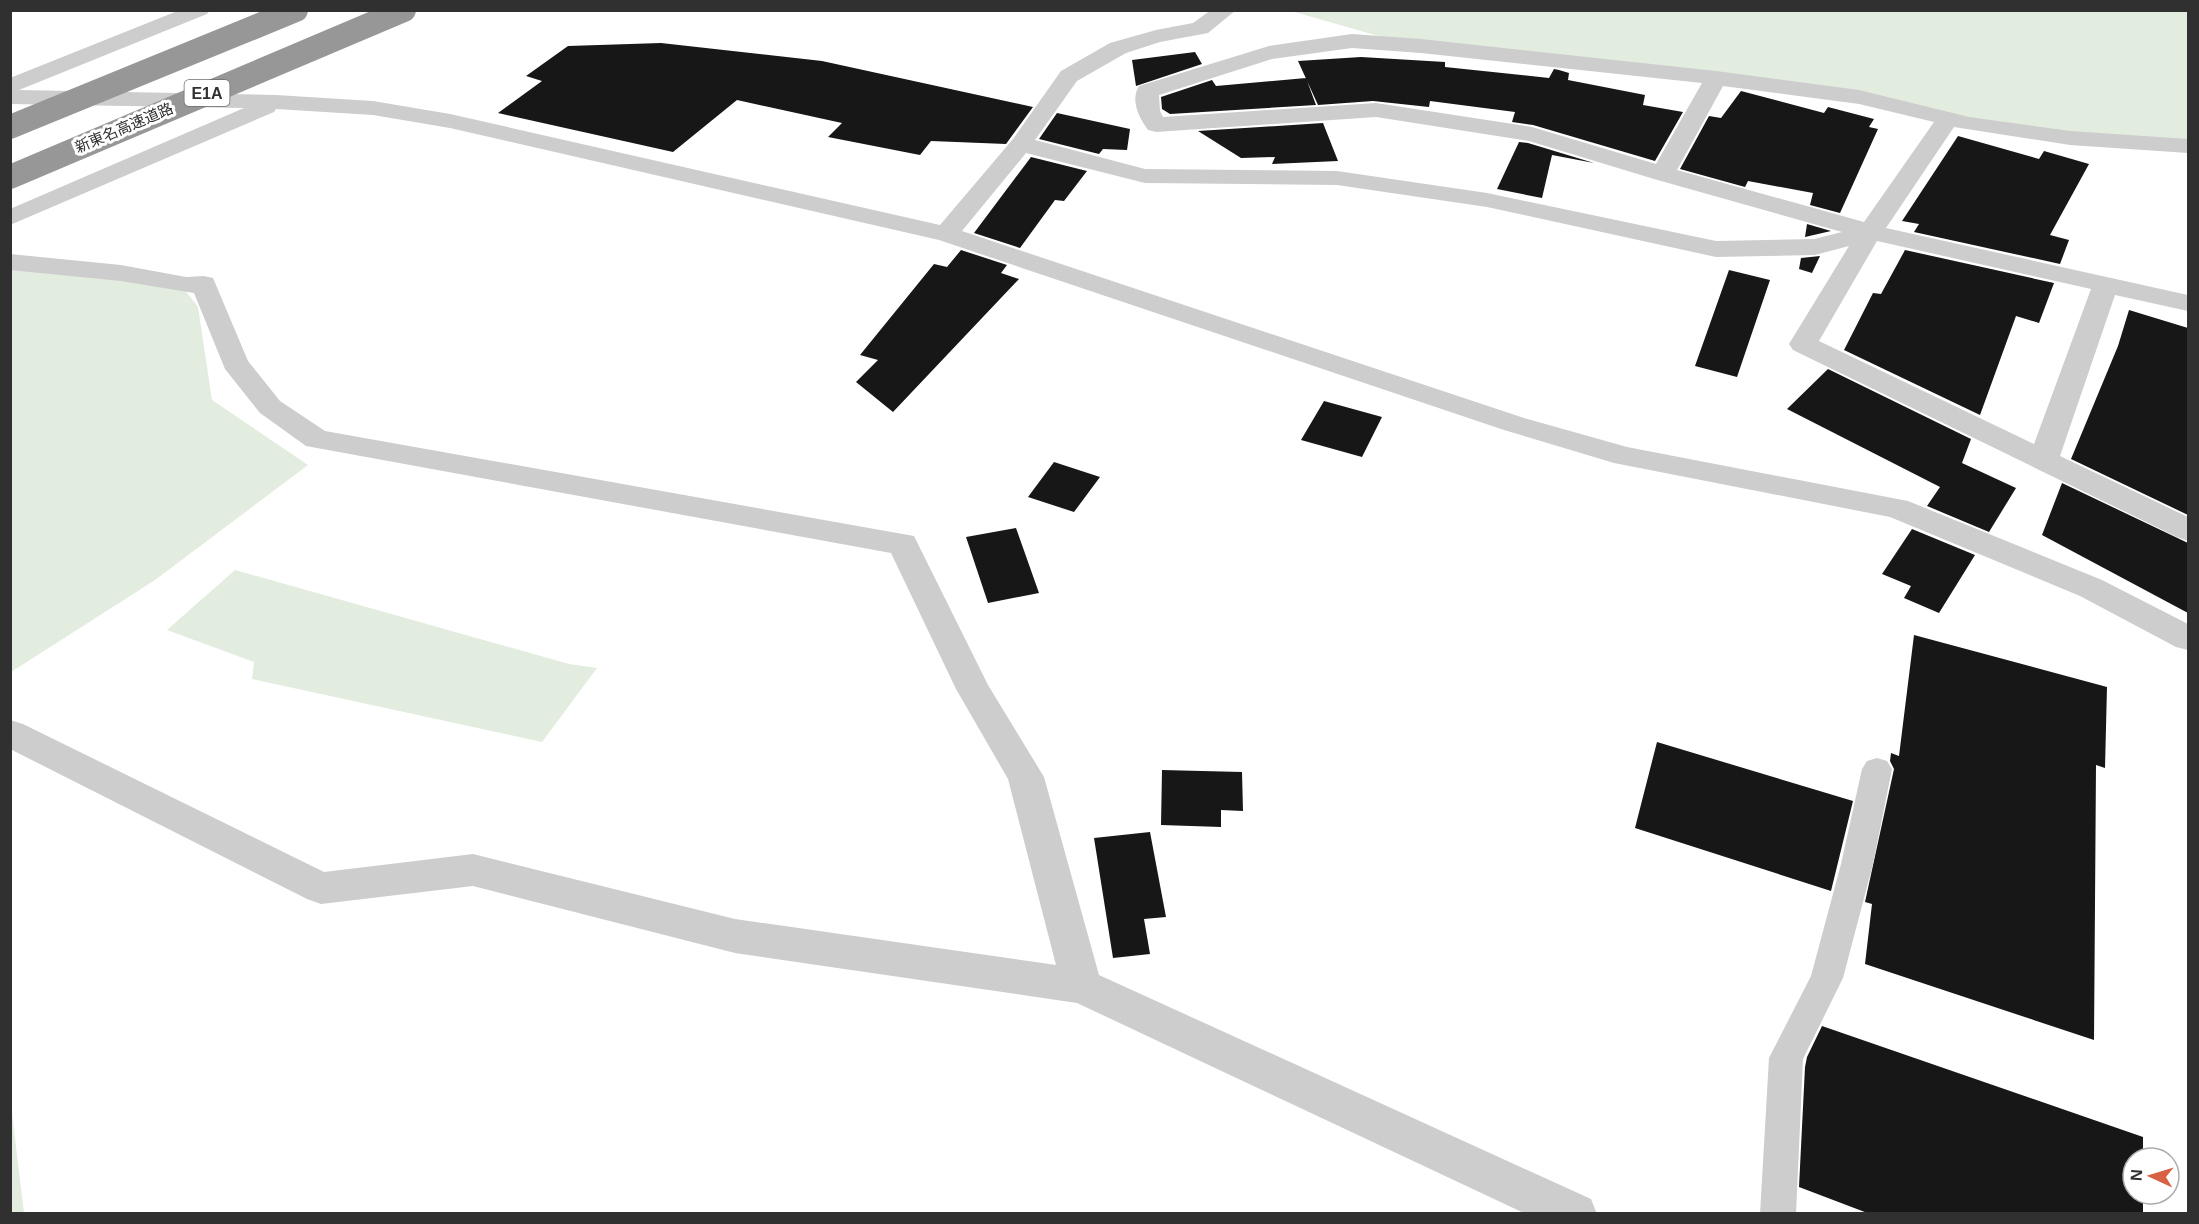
<svg xmlns="http://www.w3.org/2000/svg" width="2199" height="1224" font-family="Helvetica,'Noto Sans JP',sans-serif">
<style>
.green{fill:#e2ecdf}
.building{fill:#171717}
.lines{fill:none;stroke-linecap:round;stroke-linejoin:round}
.lane{fill:#cdcdcd;fill-rule:evenodd}
.street{fill:#cdcdcd;fill-rule:evenodd}
.highway-bridge{stroke:#979797;stroke-width:24}
.labels{text-anchor:middle;stroke-width:6;stroke-linejoin:round;paint-order:stroke}
.far-street-label{font-size:15px;fill:#303030;stroke:#fff}
.shield{fill:#fff;stroke:#6e6e6e;stroke-width:1.5}
.shield-label{font-size:16px;font-weight:bold;fill:#303030}
</style>
<rect width="100%" height="100%" fill="#fff"/>
<path class="green" d="M1291 11H2188V143L2073 136 1976 122 1859 97 1425 45 1375 35Z
M11 266 180 284 198 307 212 400 308 465 155 580 11 672Z
M235 570 569 664 597 668 542 742 252 679 254 662 167 630Z
M11 1105 24 1213H11Z"/>
<path class="building" d="M661 43 822 61 1033 107 1006 144 931 141 920 155 828 137 842 123 737 100 673 152 498 113 542 81 526 76 568 46Z
M1195 52 1202 64 1136 86 1132 60Z
M1361 57 1445 62V67L1549 78 1554 69 1559 70 1569 73 1568 80 1645 95 1643 105 1683 112 1655 161 1533 125 1512 122 1515 112 1430 101 1429 107 1373 101 1318 105 1298 61Z
M1306 78 1316 105 1170 114 1162 109 1161 97 1212 80 1216 86Z
M1741 91 1824 113 1828 107 1874 119 1869 127 1878 129 1840 213 1810 205 1813 193 1748 181 1745 187 1680 169 1709 116 1721 118Z
M1057 113 1130 129 1127 150 1103 149 1099 154 1039 139Z
M1323 123 1338 161 1272 164 1275 157 1241 158 1198 131Z
M1958 136 2039 159 2044 151 2089 164 2050 235 2069 240 2060 264 1914 232 1919 224 1902 221Z
M1519 142 1528 143 1594 163 1552 155 1542 198 1497 189Z
M1031 157 1087 171 1064 201 1055 200 1020 248 974 233Z
M1807 224 1831 231 1805 237Z
M961 250 1007 265 1001 273 1019 279 893 412 856 382 878 360 860 355 934 264 947 267Z
M1905 250 2054 283 2039 323 2016 316 1980 415 1844 350 1873 293 1881 294Z
M1820 256 1812 273 1799 269 1801 258Z
M1729 270 1770 280 1737 377 1695 366Z
M2129 310 2188 328V515L2071 459 2118 346Z
M1828 369 1971 439 1962 463 2016 488 1989 532 1927 506 1940 487 1787 409Z
M1324 401 1382 417 1362 457 1301 440Z
M1054 462 1100 477 1074 512 1028 497Z
M2062 483 2188 543V613L2042 535Z
M1016 528 1039 593 988 603 966 537Z
M1912 529 1975 555 1939 613 1904 598 1911 586 1882 574Z
M1914 635 2107 687 2105 768 2096 765 2094 1040 1865 964 1872 904 1865 902 1894 769 1890 761 1891 753 1899 756Z
M1657 742 1853 801 1831 891 1635 828Z
M1162 770 1242 772 1243 811 1221 810V827L1161 825Z
M1150 832 1166 917 1144 919 1150 954 1113 958 1094 838Z
M1822 1026 2143 1137V1158H2133V1194H2143V1214H1870L1799 1187 1805 1067 1807 1057Z"/>
<g class="lines">
<path class="lane" d="M1877 758 1887 761 1892 769 1873 864 1843 978 1803 1059 1796 1214H1760L1769 1058 1811 976 1841 864 1862 769 1867 761Z"/>
<path class="street" d="M180 10H210L207 14 19 90 276 95 373 101 450 114 940 225 1013 139 1061 71 1110 43 1156 30 1193 23 1211 10H1236L1208 33 1160 42 1126 53 1077 81 1035 140 1145 169 1337 171 1487 193 1716 241 1814 239 1842 232 1654 179 1529 141 1376 117 1156 132 1148 130C1139 118 1130 100 1139 86L1269 46 1352 34 1421 39 1716 71 1859 90 1969 117 2070 131 2188 139V153L2070 145 1954 127 1886 228 2188 295V311L2115 295 2060 456 2188 517V541L2177 537 1793 350 1789 344 1849 246 1815 255 1716 257 1487 207 1337 185 1145 183 1026 153 962 231 1524 418 1627 447 1908 501 2102 580 2188 624V650L2176 647 2080 596 1890 517 1614 463 1504 430 939 240 450 128 373 115 276 109 274 112 10 225V209L244 108 10 104V78ZM1352 48 1421 53 1702 83 1656 164 1532 127 1376 103 1163 117 1160 111 1159 95 1272 59ZM1723 86 1859 104 1934 122 1864 222 1677 170ZM1877 241 2091 289 2034 444 1819 341Z
M10 254 121 265 186 277 204 276 213 278 248 361 280 401 325 431 914 536 988 685 1044 777 1099 975 1591 1199 1597 1214H1526L1077 1003 735 953 473 886 321 904 307 899 10 749V720L23 724 324 872 473 854 735 919 1056 965 1008 779 956 689 891 553 306 446 260 413 225 369 194 293 121 281 10 270Z"/>
<path class="highway-bridge" d="M10 127 296 10
M10 177 404 10"/>
</g>
<g class="labels">
<g class="far-street-label">
<text transform="translate(124 128) rotate(-23)" y="5">新東名高速道路</text>
</g>
<rect class="shield" x="184.5" y="80" width="45" height="26" rx="4.5"/>
<g class="shield-label">
<text x="207" y="99">E1A</text>
</g>
</g>
<rect width="2199" height="1224" fill="none" stroke="#303030" stroke-width="24"/>
<g transform="translate(2151 1176) rotate(274)"><circle r="28" fill="#ffffff" stroke="#acacac" stroke-width="1.5"/>
<path d="M0-4.5L10 22L0 15L-10 22Z" fill="#d76142"/>
<text y="-9" font-size="16" font-weight="bold" text-anchor="middle" fill="#303030">N</text>
</g>
</svg>
